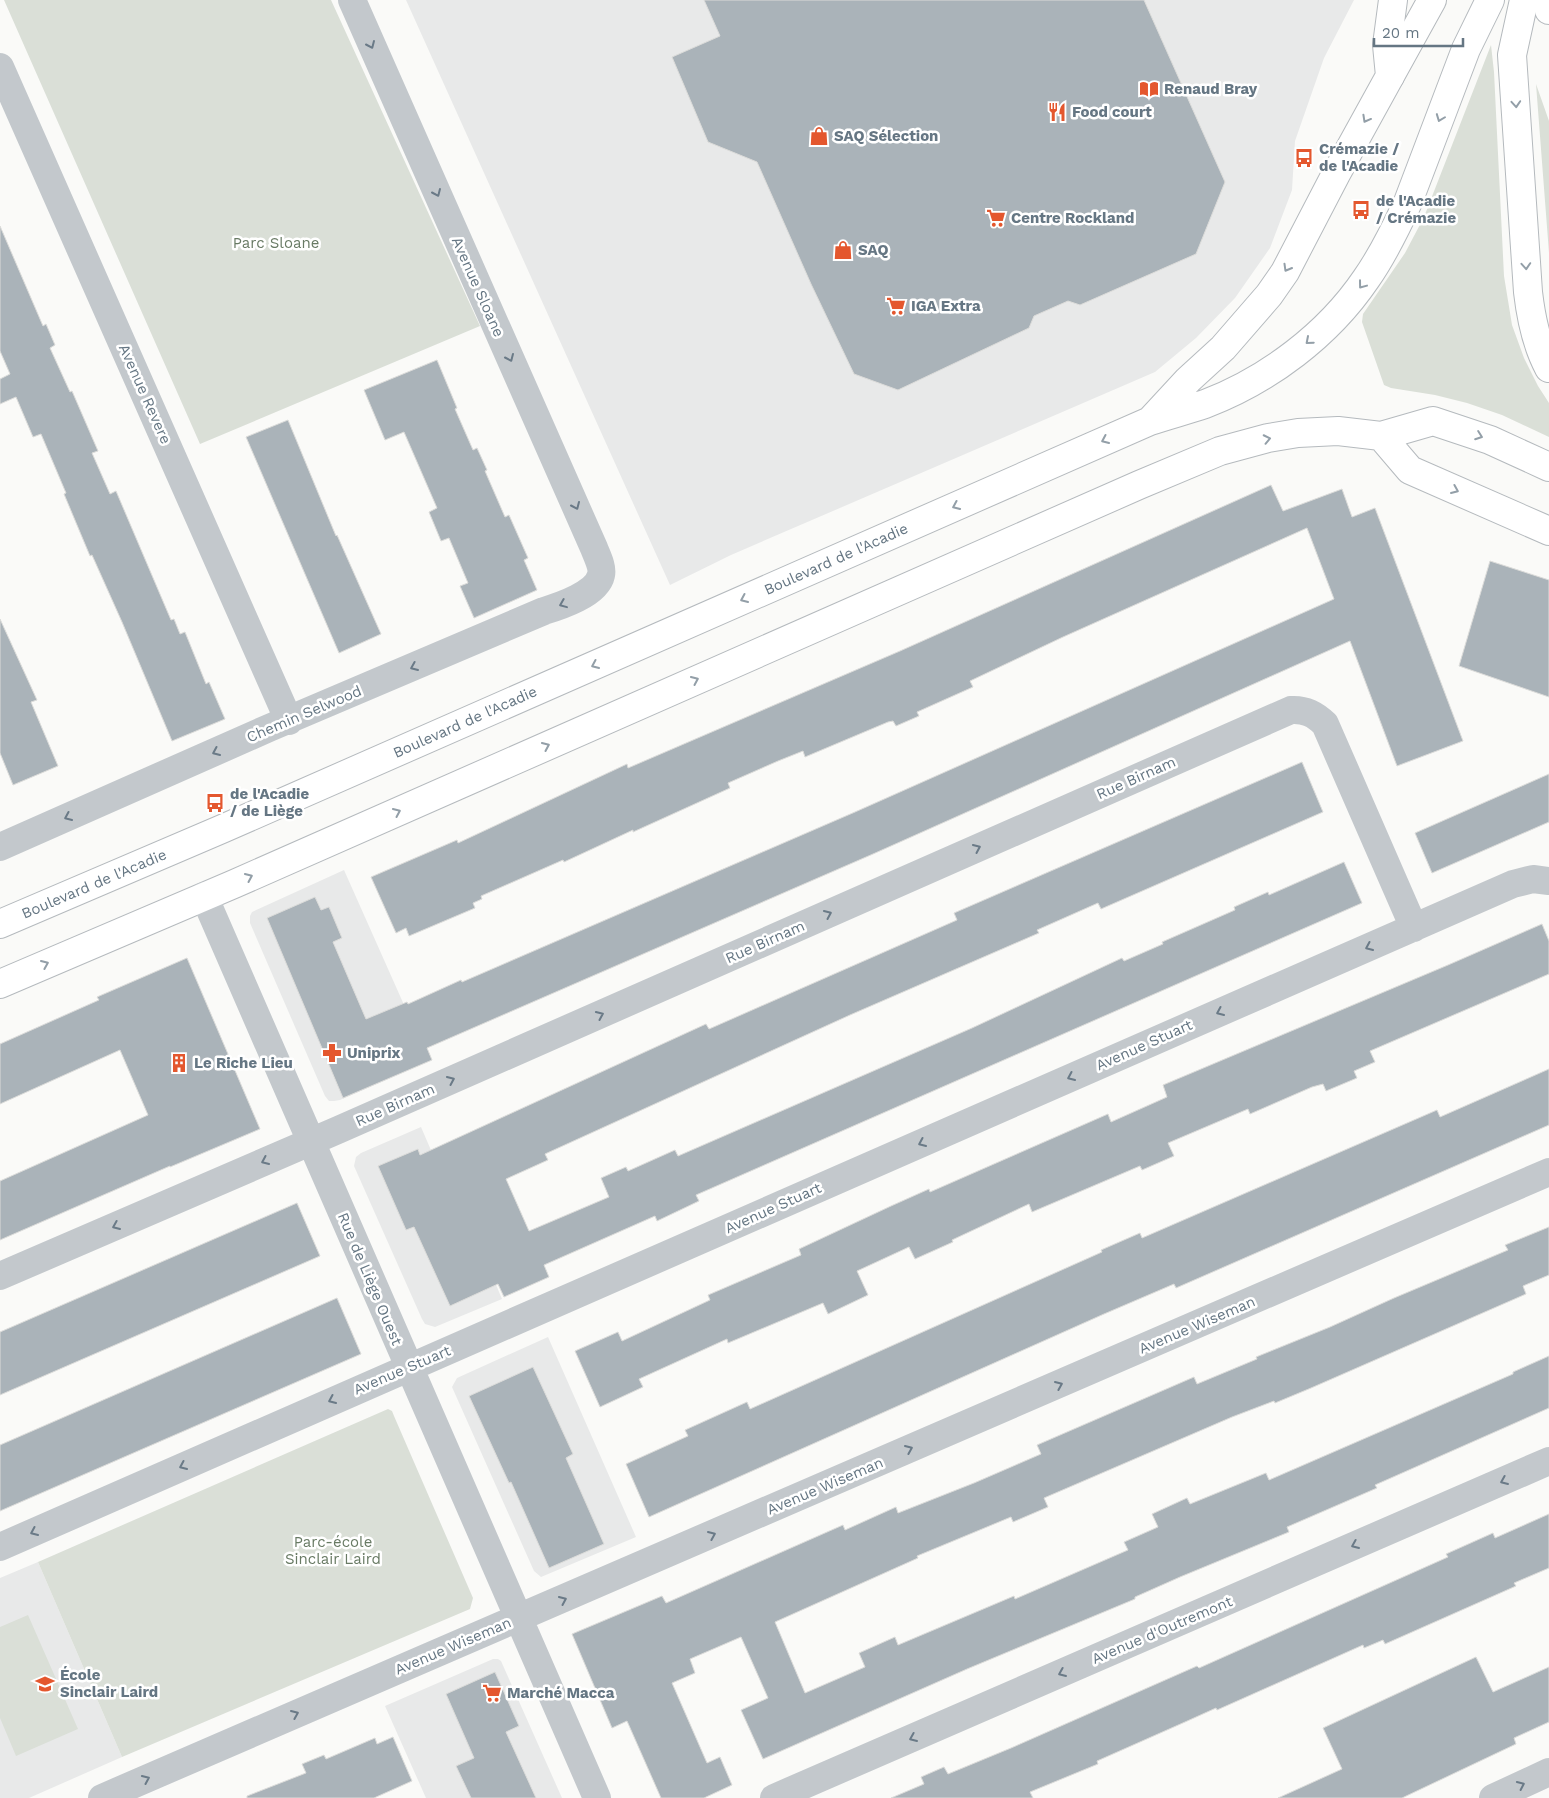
<svg xmlns="http://www.w3.org/2000/svg" width="1549" height="1798" font-family="'Work Sans',sans-serif">
<style>
.built{fill:#e8e9e9}
.green{fill:#dadfd7}
.building{fill:#aab3b9;stroke:#dcdcda}
.lines{fill:none;stroke-linecap:round;stroke-linejoin:round}
.major-casing{stroke:#b5babe;stroke-width:30}
.highway-casing{stroke:#b4b9bd;stroke-width:30}
.minor{stroke:#c3c8cc;stroke-width:28}
.major{stroke:#fff;stroke-width:28}
.highway{stroke:#fff;stroke-width:28}
.oneway{stroke:#6a7a87}
.oneway2{stroke:#939fa8}
.labels{text-anchor:middle;stroke-width:5;stroke-linejoin:round;paint-order:stroke}
.poi-label{font-size:15px;font-weight:bold;fill:#657683;stroke:#fff;text-anchor:start}
.park-label{font-size:15px;fill:#687a64;stroke:#fff}
.street-label{font-size:15px;fill:#657683;stroke:#fff}
</style>
<rect width="100%" height="100%" fill="#fafaf8"/>
<path class="built" d="M406 0H1354L1324 58 1295 141 1292 190 1270 248 1235 298 1196 338 1155 372 731 555 670 585Z
M344 870 429 1061 340 1100 334 1101H329L325 1096 250 923V916L252 912Z
M421 1127 455 1206 462 1204 502 1299 435 1327 425 1324 422 1319 354 1166 356 1157 361 1153Z
M548 1337 636 1537 541 1577 534 1571 452 1387 457 1378Z
M38 1562 122 1757 29 1798H0V1578Z
M493 1659H498L501 1661 562 1798H426L385 1706Z"/>
<path class="green" d="M4 0H331L480 326 200 444Z
M1491 45 1494 72 1504 276 1512 325 1524 358 1538 386 1549 403V437L1502 415 1467 403 1435 395 1391 388 1384 385 1362 322 1363 314 1405 253 1424 217Z
M1536 84 1549 121V253Z
M388 1409 392 1411 394 1416 473 1598 470 1609 122 1757 38 1562Z
M28 1615 78 1729 16 1756 0 1718V1627Z"/>
<path class="building" d="M704 0H1144L1225 182 1196 254 1080 305 1068 301 1034 316 1029 328 898 390 854 374 811 284 757 162 708 142 672 57 720 36Z
M0 226 43 326 46 324 55 345 50 348 70 392 72 391 98 451 92 453 110 494 116 491 171 620 174 619 180 634 185 632 206 684 209 682 225 719 172 741 122 622 92 555 90 556 64 494 66 493 41 434 33 437 16 397 0 404V379L10 374 0 351Z
M437 360 457 408 455 409 473 450 477 448 487 470 485 471 505 517 509 515 528 558 524 560 537 590 474 618 460 586 468 583 449 538 441 541 429 512 437 508 404 432 385 440 364 390Z
M288 420 336 536 337 535 381 634 339 653 246 437Z
M1271 485 1283 511 1342 489 1352 517 1375 508 1463 741 1397 766 1350 641 873 854 427 1048 432 1060 343 1098 267 918 315 897 321 910 329 907 342 938 333 942 366 1019 407 1002 408 1004 461 980 462 982 855 812 1334 599 1307 528 1063 637 970 681 973 687 917 712 919 716 896 726 893 721 888 722 805 757 803 751 778 761 728 783 730 788 633 832V830L564 862 563 860 481 896 482 899 473 903 475 908 409 936 406 928 396 933 371 877 457 840 458 843 627 764 628 768 900 651Z
M1490 561 1549 580V697L1459 666Z
M0 619 37 700 31 702 58 766 13 785 0 753Z
M1302 762 1323 812 1101 909 1098 903 1037 930 1039 933 850 1015 545 1154 548 1160 506 1179 529 1231 609 1197 601 1178 626 1167 628 1171 675 1150 678 1156 972 1028 1122 958 1124 961 1163 944 1162 942 1235 910 1234 907 1268 892 1269 895 1344 862 1362 903 696 1195 699 1201 657 1221 655 1216 544 1265 549 1277 504 1297 498 1284 450 1306 414 1227 406 1230 378 1166 418 1149 420 1155 706 1024 709 1029 957 920 954 913Z
M1549 774V822L1432 873 1415 833Z
M1542 924 1549 941V974L1370 1051 1375 1062 1354 1071 1357 1078 1326 1091 1323 1084 1312 1087 1250 1114 1248 1109 1168 1143 1174 1156 1142 1170 1140 1166 1032 1212 1029 1204 952 1240 953 1242 915 1259 909 1247 857 1271 868 1295 828 1314 823 1303 728 1343 727 1339 639 1379 643 1387 600 1407 575 1351 618 1332 622 1341 710 1300 708 1295 801 1255 799 1249 891 1206 929 1189 930 1192 1108 1114 1111 1122 1167 1097 1163 1085 1448 965Z
M187 958 260 1129 170 1167V1166L0 1240V1181L148 1115 120 1050 0 1104V1044L99 1000 97 997Z
M1549 1069V1125L1176 1288 1174 1284 1104 1314 649 1517 626 1464 688 1436 685 1430 747 1402 750 1409 1102 1252 1101 1250 1140 1233 1142 1238 1437 1110 1440 1117Z
M297 1203 320 1256 0 1395V1332Z
M1549 1227V1275L1523 1286 1526 1294 1311 1388 1275 1403 1274 1401 1232 1417 1044 1498 1048 1507 1013 1522 1011 1517 917 1556 918 1558 775 1622 805 1693 865 1667 859 1653 895 1637 898 1645 1014 1596 1015 1599 1128 1550 1124 1542 1158 1527 1152 1514 1187 1498 1190 1504 1266 1473 1269 1480 1513 1374V1372L1549 1356V1408L1375 1485 1377 1488 1287 1527 1289 1532 1180 1577 1135 1597V1599L967 1669 763 1759 741 1710 768 1698 741 1637 690 1659 695 1673 672 1683 707 1763 720 1757 732 1785 704 1798H661L627 1721 612 1728 572 1634 662 1596 666 1603 843 1525 845 1530 896 1507 898 1513 974 1483 1041 1454 1037 1445 1194 1377 1197 1384 1257 1359 1256 1357 1330 1327 1394 1298 1508 1250 1505 1245Z
M337 1298 361 1354 0 1511V1445Z
M533 1367 573 1454 566 1458 604 1544 549 1568 511 1482 509 1483 469 1396Z
M1549 1514V1568L1514 1583 1516 1586 1385 1644 1383 1640 1364 1648 1363 1645 1217 1710 1216 1708 1185 1722 1097 1761 1098 1764 1030 1792 1033 1798H891L924 1784 921 1777 944 1767 948 1774 1011 1748 1197 1666 1199 1668 1448 1557 1446 1554 1493 1533 1495 1538Z
M1476 1657 1493 1692 1549 1667V1722L1514 1738 1516 1744 1402 1798H1278L1342 1769 1323 1728Z
M495 1672 519 1726 506 1732 536 1798H471L456 1766 474 1758 446 1694Z
M393 1737 412 1781 374 1798H247V1796L306 1773 302 1764 324 1755 326 1759 375 1738 377 1744Z"/>
<g class="lines">
<g class="major-casing">
<path id="major" d="M1547 0 1549 10
M1151 420 1188 380 1223 348 1269 295 1285 272 1336 174 1390 76 1387 45 1393 0
M1381 436 1410 470 1549 531
M0 924 222 829 1150 421C1168 415 1187 410 1205 404 1268 380 1328 335 1366 279 1383 255 1396 228 1408 202L1466 49 1490 0
M0 984 234 884 1139 485 1220 451 1268 438 1298 433 1338 431 1381 436 1433 421 1490 440 1549 467"/>
</g>
<g class="highway-casing">
<path id="highway" d="M1524 0 1512 55 1528 292C1531 318 1536 344 1549 368
M1390 76 1432 0"/>
</g>
<path class="minor" d="M0 67 289 721
M0 847 269 728 544 611C560 606 597 594 601 575 603 567 597 556 594 548L352 0
M204 896 597 1798
M0 1276 338 1130 1291 710C1305 709 1315 714 1325 724L1414 928
M0 1547 1513 884 1533 879 1549 881
M102 1798 1549 1172
M774 1798 1549 1461
M1493 1798 1549 1772"/>
<use href="#major" class="major"/>
<use href="#highway" class="highway"/>
</g>
<defs><path id="oneway-chevron" d="M-2-3.5L2.5 0L-2 3.5" fill="none" stroke-width="1.6" stroke-linecap="round" stroke-linejoin="round" transform="scale(1.25)"/></defs>
<g class="oneway">
<use href="#oneway-chevron" transform="translate(371 45) rotate(66)"/>
<use href="#oneway-chevron" transform="translate(437 193) rotate(66)"/>
<use href="#oneway-chevron" transform="translate(510 358) rotate(66)"/>
<use href="#oneway-chevron" transform="translate(576 506) rotate(66)"/>
<use href="#oneway-chevron" transform="translate(563 604) rotate(158)"/>
<use href="#oneway-chevron" transform="translate(414 667) rotate(157)"/>
<use href="#oneway-chevron" transform="translate(216 752) rotate(156)"/>
<use href="#oneway-chevron" transform="translate(68 817) rotate(156)"/>
<use href="#oneway-chevron" transform="translate(977 848) rotate(-24)"/>
<use href="#oneway-chevron" transform="translate(828 914) rotate(-24)"/>
<use href="#oneway-chevron" transform="translate(1369 947) rotate(156)"/>
<use href="#oneway-chevron" transform="translate(1220 1012) rotate(156)"/>
<use href="#oneway-chevron" transform="translate(600 1015) rotate(-24)"/>
<use href="#oneway-chevron" transform="translate(1071 1077) rotate(156)"/>
<use href="#oneway-chevron" transform="translate(451 1080) rotate(-24)"/>
<use href="#oneway-chevron" transform="translate(922 1143) rotate(156)"/>
<use href="#oneway-chevron" transform="translate(265 1161) rotate(156)"/>
<use href="#oneway-chevron" transform="translate(116 1226) rotate(157)"/>
<use href="#oneway-chevron" transform="translate(1059 1385) rotate(-23)"/>
<use href="#oneway-chevron" transform="translate(332 1400) rotate(156)"/>
<use href="#oneway-chevron" transform="translate(909 1449) rotate(-23)"/>
<use href="#oneway-chevron" transform="translate(183 1466) rotate(156)"/>
<use href="#oneway-chevron" transform="translate(1504 1481) rotate(157)"/>
<use href="#oneway-chevron" transform="translate(34 1532) rotate(156)"/>
<use href="#oneway-chevron" transform="translate(712 1535) rotate(-23)"/>
<use href="#oneway-chevron" transform="translate(1355 1545) rotate(157)"/>
<use href="#oneway-chevron" transform="translate(563 1600) rotate(-24)"/>
<use href="#oneway-chevron" transform="translate(1062 1673) rotate(157)"/>
<use href="#oneway-chevron" transform="translate(295 1714) rotate(-23)"/>
<use href="#oneway-chevron" transform="translate(913 1738) rotate(157)"/>
<use href="#oneway-chevron" transform="translate(146 1779) rotate(-24)"/>
<use href="#oneway-chevron" transform="translate(1521 1785) rotate(-25)"/>
</g>
<g class="oneway2">
<use href="#oneway-chevron" transform="translate(1516 104) rotate(86)"/>
<use href="#oneway-chevron" transform="translate(1440 118) rotate(111)"/>
<use href="#oneway-chevron" transform="translate(1366 119) rotate(119)"/>
<use href="#oneway-chevron" transform="translate(1526 266) rotate(86)"/>
<use href="#oneway-chevron" transform="translate(1287 268) rotate(120)"/>
<use href="#oneway-chevron" transform="translate(1362 285) rotate(127)"/>
<use href="#oneway-chevron" transform="translate(1309 341) rotate(139)"/>
<use href="#oneway-chevron" transform="translate(1479 436) rotate(20)"/>
<use href="#oneway-chevron" transform="translate(1267 439) rotate(-12)"/>
<use href="#oneway-chevron" transform="translate(1105 440) rotate(156)"/>
<use href="#oneway-chevron" transform="translate(1455 490) rotate(23)"/>
<use href="#oneway-chevron" transform="translate(956 506) rotate(156)"/>
<use href="#oneway-chevron" transform="translate(744 599) rotate(156)"/>
<use href="#oneway-chevron" transform="translate(595 665) rotate(156)"/>
<use href="#oneway-chevron" transform="translate(695 680) rotate(-24)"/>
<use href="#oneway-chevron" transform="translate(546 746) rotate(-24)"/>
<use href="#oneway-chevron" transform="translate(397 812) rotate(-24)"/>
<use href="#oneway-chevron" transform="translate(249 877) rotate(-24)"/>
<use href="#oneway-chevron" transform="translate(45 964) rotate(-23)"/>
</g>
<defs>
<g id="library-bare" transform="scale(1.5)"><path d="M-6-4Q-3-5.5-.7-3.5V5Q-3 3-6 4ZM6-4Q3-5.5 .7-3.5V5Q3 3 6 4Z" fill="#e4572e" stroke="#fff" stroke-width="2.5" paint-order="stroke"/></g>
<g id="restaurant-bare" transform="scale(1.5)"><path d="M-5-6h1v4h1v-4h1v4h1v-4h1v5L-1.5 .5V6h-2V.5L-5-1ZM5-6V6H3V1.5H1.5Q1.5-4 5-6Z" fill="#e4572e" stroke="#fff" stroke-width="2.5" paint-order="stroke"/></g>
<g id="shop-bare" transform="scale(1.5)"><path d="M-5-2.5h2.3a2.7 3.5 0 0 1 5.4 0H5L5.5 6h-11ZM-1.5-2.5h3a1.5 2.3 0 0 0-3 0Z" fill="#e4572e" stroke="#fff" stroke-width="2.5" paint-order="stroke"/></g>
<g id="bus-bare" transform="scale(1.5)"><path d="M-5-6H5V4H4V6H2V4H-2V6H-4V4H-5ZM-3.5-4V0h7V-4ZM-3.5 1.2v1.5H-2V1.2ZM2 1.2v1.5H3.5V1.2Z" fill="#e4572e" stroke="#fff" stroke-width="2.5" paint-order="stroke"/></g>
<g id="supermarket-bare" transform="scale(1.5)"><path d="M-6-5.5h2.5l.6 2H6L4.5 2H-2.5L-4.4-4H-6ZM-1.5 3.2a1.3 1.3 0 1 0 .1 0ZM3 3.2a1.3 1.3 0 1 0 .1 0Z" fill="#e4572e" stroke="#fff" stroke-width="2.5" paint-order="stroke"/></g>
<g id="pharmacy-bare" transform="scale(1.5)"><path d="M-2-6h4v4h4v4h-4v4h-4v-4h-4v-4h4Z" fill="#e4572e" stroke="#fff" stroke-width="2.5" paint-order="stroke"/></g>
<g id="building-bare" transform="scale(1.5)"><path d="M-4-6H4V6H1V3H-1V6H-4ZM-2.5-4.3h1.7v1.8h-1.7ZM.8-4.3h1.7v1.8H.8ZM-2.5-1h1.7V.8h-1.7ZM.8-1h1.7V.8H.8Z" fill="#e4572e" stroke="#fff" stroke-width="2.5" paint-order="stroke"/></g>
<g id="school-bare" transform="scale(1.5)"><path d="M0-5L7-2L0 1L-7-2ZM-4 1L0 2.5L4 1V4Q0 6-4 4Z" fill="#e4572e" stroke="#fff" stroke-width="2.5" paint-order="stroke"/></g>
</defs>
<g fill-rule="evenodd">
<use href="#library-bare" x="1149" y="89"/>
<use href="#restaurant-bare" x="1057" y="112"/>
<use href="#shop-bare" x="819" y="136"/>
<use href="#bus-bare" x="1304" y="158"/>
<use href="#bus-bare" x="1361" y="210"/>
<use href="#supermarket-bare" x="996" y="218"/>
<use href="#shop-bare" x="843" y="250"/>
<use href="#supermarket-bare" x="896" y="306"/>
<use href="#bus-bare" x="215" y="803"/>
<use href="#pharmacy-bare" x="332" y="1053"/>
<use href="#building-bare" x="179" y="1063"/>
<use href="#school-bare" x="45" y="1684"/>
<use href="#supermarket-bare" x="492" y="1693"/>
</g>
<g class="labels">
<g class="poi-label">
<text x="1164" y="94">Renaud Bray</text>
<text x="1072" y="117">Food court</text>
<text x="834" y="141">SAQ Sélection</text>
<text x="1319" y="154">Crémazie /<tspan x="1319" dy="17">de l'Acadie</tspan></text>
<text x="1376" y="206">de l'Acadie<tspan x="1376" dy="17">/ Crémazie</tspan></text>
<text x="1011" y="223">Centre Rockland</text>
<text x="858" y="255">SAQ</text>
<text x="911" y="311">IGA Extra</text>
<text x="230" y="799">de l'Acadie<tspan x="230" dy="17">/ de Liège</tspan></text>
<text x="347" y="1058">Uniprix</text>
<text x="194" y="1068">Le Riche Lieu</text>
<text x="60" y="1680">École<tspan x="60" dy="17">Sinclair Laird</tspan></text>
<text x="507" y="1698">Marché Macca</text>
</g>
<g class="park-label">
<text x="276" y="248">Parc Sloane</text>
<text x="333" y="1547">Parc-école<tspan x="333" dy="17">Sinclair Laird</tspan></text>
</g>
<g class="street-label">
<text transform="translate(478 287) rotate(66)" y="5">Avenue Sloane</text>
<text transform="translate(145 394) rotate(66)" y="5">Avenue Revere</text>
<text transform="translate(836 559) rotate(-24)" y="5">Boulevard de l'Acadie</text>
<text transform="translate(304 714) rotate(-23)" y="5">Chemin Selwood</text>
<text transform="translate(465 722) rotate(-24)" y="5">Boulevard de l'Acadie</text>
<text transform="translate(1136 778) rotate(-24)" y="5">Rue Birnam</text>
<text transform="translate(94 884) rotate(-23)" y="5">Boulevard de l'Acadie</text>
<text transform="translate(765 942) rotate(-24)" y="5">Rue Birnam</text>
<text transform="translate(1144 1045) rotate(-24)" y="5">Avenue Stuart</text>
<text transform="translate(395 1105) rotate(-24)" y="5">Rue Birnam</text>
<text transform="translate(773 1208) rotate(-24)" y="5">Avenue Stuart</text>
<text transform="translate(370 1279) rotate(67)" y="5">Rue de Liège Ouest</text>
<text transform="translate(1197 1325) rotate(-23)" y="5">Avenue Wiseman</text>
<text transform="translate(402 1370) rotate(-23)" y="5">Avenue Stuart</text>
<text transform="translate(825 1486) rotate(-23)" y="5">Avenue Wiseman</text>
<text transform="translate(1162 1630) rotate(-23)" y="5">Avenue d'Outremont</text>
<text transform="translate(453 1646) rotate(-23)" y="5">Avenue Wiseman</text>
</g>
</g>
<path d="M1374 38v8h89v-8" fill="none" stroke="#657683" stroke-width="2.5"/>
<text x="1382" y="38" font-size="15" fill="#657683" stroke="#ffffff" stroke-width="4" paint-order="stroke">20 m</text>
</svg>
